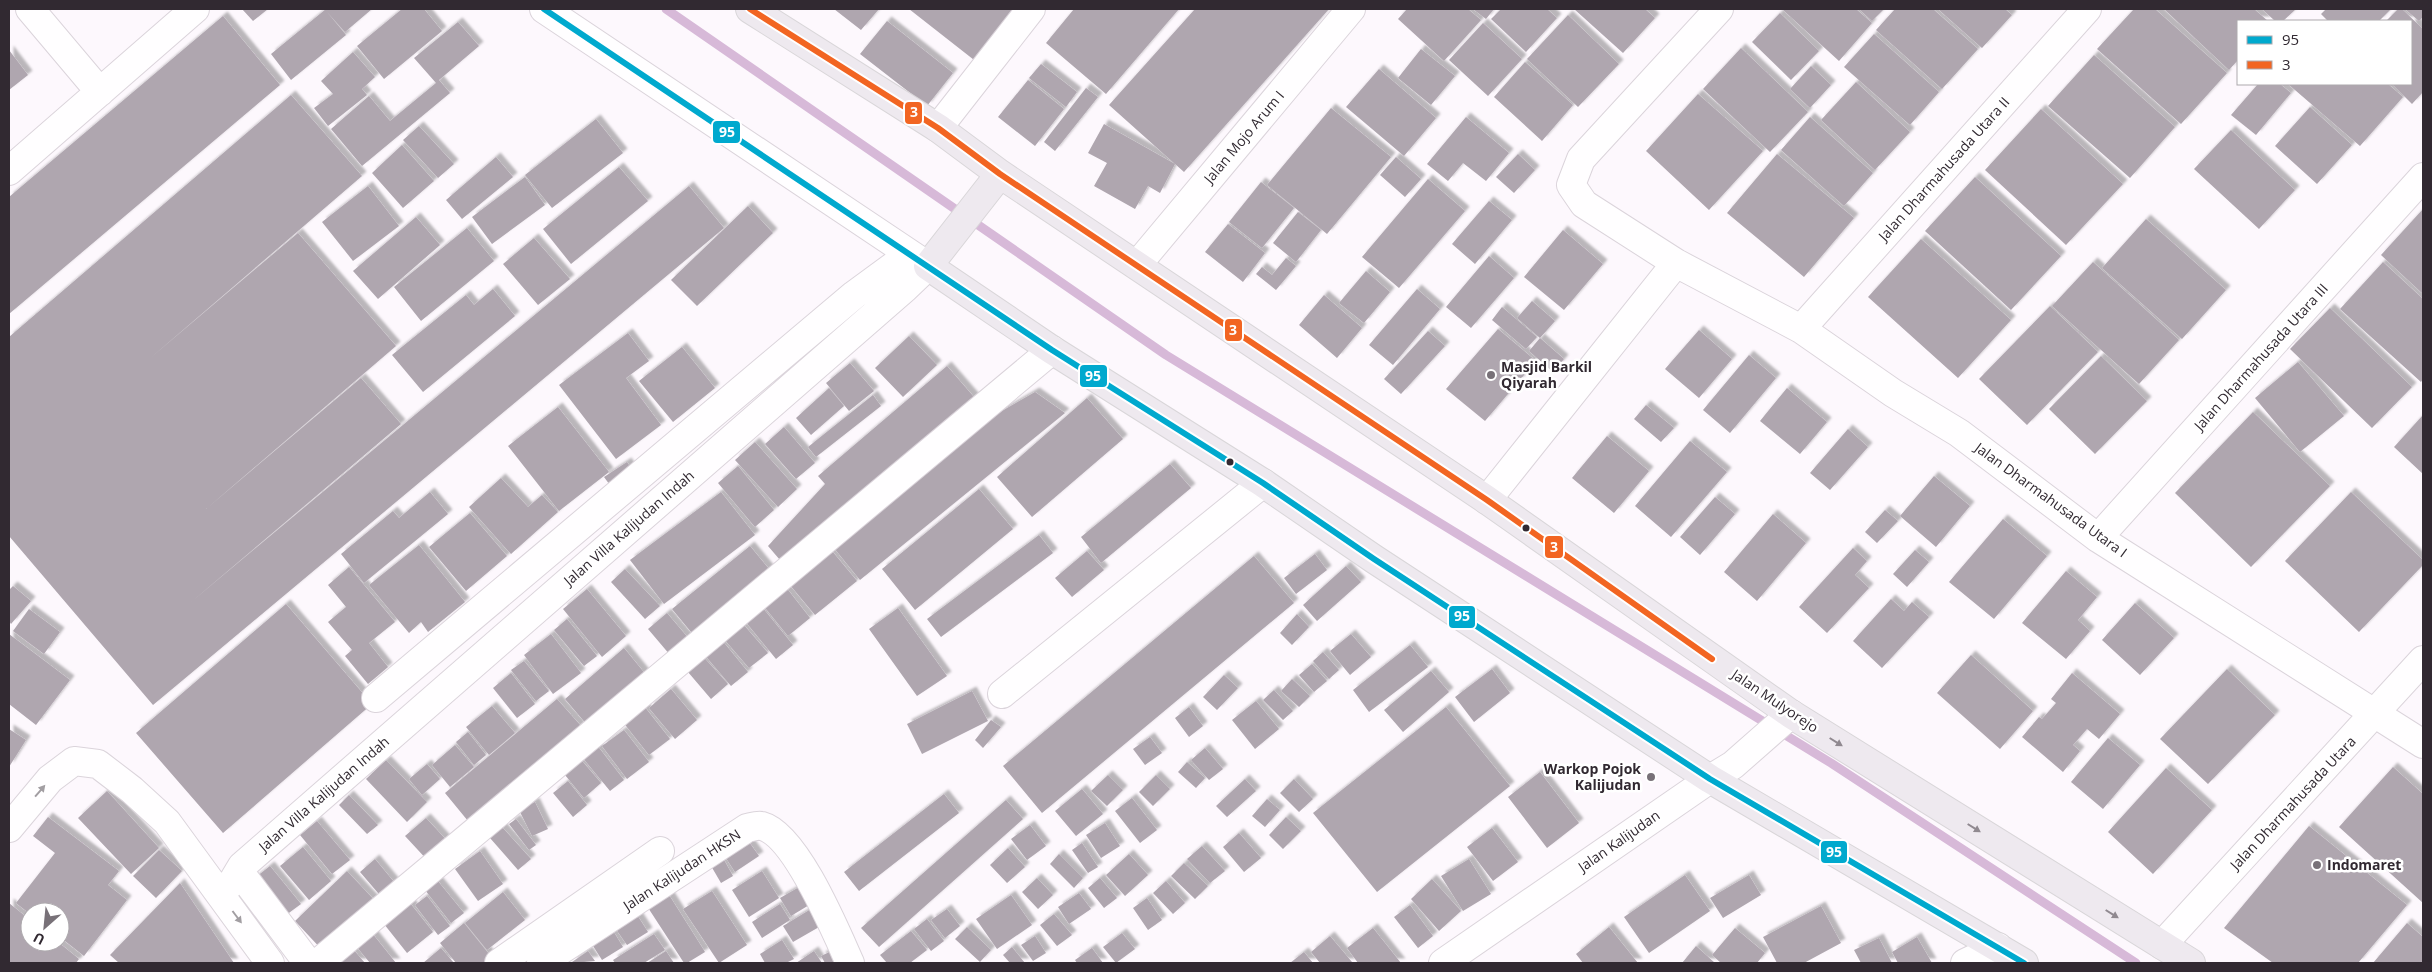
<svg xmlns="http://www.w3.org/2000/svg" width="2432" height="972" font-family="'Open Sans',sans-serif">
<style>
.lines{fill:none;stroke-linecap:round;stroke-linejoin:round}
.stream{stroke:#d7b9d8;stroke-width:9}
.building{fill:#afa6af;filter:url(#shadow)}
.minor-casing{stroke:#dbd4db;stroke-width:30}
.major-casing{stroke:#d9d6d9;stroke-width:30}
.minor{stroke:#fffeff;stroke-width:28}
.major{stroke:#eee9ef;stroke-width:28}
.bus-1-casing{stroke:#fff;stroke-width:10}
.bus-2-casing{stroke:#fff;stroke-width:10}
.bus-1{stroke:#00a9ce;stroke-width:6}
.bus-2{stroke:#f26522;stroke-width:6}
.oneway{fill:#908990}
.oneway2{fill:#a29ea2}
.poi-dot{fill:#787178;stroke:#fff;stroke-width:2}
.bus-dot{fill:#312931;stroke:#fff;stroke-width:2}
.labels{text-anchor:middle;stroke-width:5;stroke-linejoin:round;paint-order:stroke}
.street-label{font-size:14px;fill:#312931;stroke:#fff}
.poi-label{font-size:14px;font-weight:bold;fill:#312931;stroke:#fff;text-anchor:start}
.line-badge{stroke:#fff;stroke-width:2}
.badge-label{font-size:14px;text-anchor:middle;font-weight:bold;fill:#fff}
</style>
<defs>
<filter id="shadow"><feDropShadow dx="4.5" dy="-4.5" stdDeviation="1" flood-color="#0004"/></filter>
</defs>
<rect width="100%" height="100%" fill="#fdf8fd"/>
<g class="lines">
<path class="stream" d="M666 9 1166 355 1831 763 2136 963"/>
</g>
<path class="building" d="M242 9H268L253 21Z
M326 9H372L345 32 327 12 346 35 291 80 271 54Z
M402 9H424L442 31 384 79 357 46Z
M834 9H879L861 30Z
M909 9H1028L983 67Z
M1074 9H1179L1106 94 1046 43Z
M1195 9H1329L1184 172 1109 105Z
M1407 9H1468L1481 20 1444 61 1398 19Z
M1473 9H1494L1486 19Z
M1501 9H1547L1557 18 1526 52 1491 19Z
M1574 9H1645L1655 18 1623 53Z
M1782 9H1856L1872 23 1839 61Z
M1859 9H1884L1872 21Z
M1895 9H1933L1978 49 1942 89 1876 30Z
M1938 9H2005L2012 15 1982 48Z
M2134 9H2155L2227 73 2181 124 2097 49Z
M2164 9H2254L2268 21H2238V60L2229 70Z
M2262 9H2296L2283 21H2275Z
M2326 9H2391L2379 21H2328L2321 14Z
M2398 9H2402L2423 29V92L2412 104 2392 84H2411V21H2386Z
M2405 9H2423V17L2419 21Z
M1780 13 1819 51 1791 80 1752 42Z
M1568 15 1619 64 1578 107 1527 59Z
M223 16 280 85 9 314V197Z
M887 21 953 73 927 106 860 54Z
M458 22 479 46 439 80 450 93 362 166 331 129 369 96 390 121 436 83 414 58Z
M1483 23 1522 59 1488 96 1449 60Z
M1874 34 1939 92 1910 125 1844 67Z
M1741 48 1808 112 1770 152 1703 89Z
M1421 49 1455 76 1431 105 1398 78Z
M9 50 28 75 9 90Z
M353 52 375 77 362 89 367 95 328 126 314 108 333 94 321 81Z
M2094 55 2175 127 2130 178 2048 106Z
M1525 62 1573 105 1542 141 1494 97Z
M1041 64 1077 92 1066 107 1029 78Z
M1811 66 1831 85 1810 108 1790 89Z
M1379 69 1436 118 1404 156 1346 107Z
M1028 80 1064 109 1035 146 998 117Z
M1856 82 1910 132 1875 170 1821 120Z
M2258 84H2280L2291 93 2256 135 2231 115Z
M2288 84H2388L2403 97 2360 146Z
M1086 88 1098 97 1055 151 1044 142Z
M1698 94 1763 151 1709 210 1646 151Z
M291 95 362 176 148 360 298 233 396 346 206 509 361 378 401 424 190 603 689 186 724 228 153 705 9 536V337Z
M2310 107 2352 145 2317 184 2275 146Z
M1331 108 1391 157 1327 234 1267 185Z
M2041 109 2123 184 2066 245 1985 170Z
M1466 117 1509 153 1486 181 1463 163 1448 181 1427 164Z
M1810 117 1873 173 1844 206 1781 150Z
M596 119 623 153 552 208 525 175Z
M1104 124 1175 164 1160 193 1148 186 1135 209 1094 186 1107 163 1088 153Z
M419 126 454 164 438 178 403 140Z
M2231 130 2295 190 2259 229 2194 169Z
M402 145 434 181 403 208 372 173Z
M1518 154 1535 170 1514 193 1496 177Z
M1777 154 1854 218 1804 277 1727 213Z
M496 157 513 177 462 219 446 200Z
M1396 157 1421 179 1405 197 1380 175Z
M619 167 648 201 571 264 543 229Z
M525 177 545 205 492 244 472 217Z
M1975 177 2061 256 2011 310 1925 231Z
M1428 179 1465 211 1399 288 1362 257Z
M1261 182 1294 208 1262 248 1229 222Z
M368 186 399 226 353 261 322 222Z
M1489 201 1512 220 1475 264 1452 244Z
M748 206 773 233 697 306 671 280Z
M2423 209V294L2381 255Z
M1298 212 1321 230 1296 262 1273 243Z
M416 217 440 245 378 299 353 271Z
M2146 219 2226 290 2182 339 2102 268Z
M1228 224 1265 253 1243 282 1205 252Z
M467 228 494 261 421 321 394 287Z
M1563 230 1603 264 1564 310 1524 277Z
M534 238 570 279 538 305 503 264Z
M1921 239 2011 320 1958 378 1868 297Z
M1489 256 1514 278 1471 328 1446 307Z
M1286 258 1296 266 1276 290 1256 274 1262 267 1272 275Z
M2093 262 2179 340 2139 384 2052 306Z
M2383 262 2423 299V379L2421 382 2340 309Z
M1366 271 1390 292 1364 323 1339 303Z
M493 289 515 316 423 392 392 355 466 295 474 305Z
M1417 289 1440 309 1393 365 1369 345Z
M1324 295 1362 328 1337 358 1299 325Z
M1532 301 1555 321 1540 338 1517 318Z
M2050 306 2098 352 2027 425 1979 379Z
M1502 307 1537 337 1526 349 1492 320Z
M2330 308 2412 387 2372 428 2290 349Z
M1498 329 1536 361 1485 421 1446 389Z
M1699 330 1732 359 1699 398 1665 369Z
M1428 331 1445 346 1401 394 1384 379Z
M628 333 649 361 626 378 661 425 616 459 559 385Z
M909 336 937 365 903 397 875 368Z
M1540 338 1564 359 1553 372 1529 351Z
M682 347 715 388 673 422 639 381Z
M1749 355 1776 378 1730 433 1703 410Z
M2101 356 2147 401 2095 454 2049 409Z
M2298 362 2344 416 2300 452 2255 398Z
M850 363 874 391 849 411 826 383Z
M947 366 980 404 786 567 768 546 825 484 818 476Z
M829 388 844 406 811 435 796 418Z
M1787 388 1827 422 1800 454 1760 421Z
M1035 392 1065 413 860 580 830 543 958 441 1002 411Z
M873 395 881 406 816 457 808 447Z
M1087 398 1123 439 1032 517 997 477Z
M1646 405 1674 428 1661 442 1634 419Z
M558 407 609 472 559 511 508 446Z
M2253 412 2330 486 2251 567 2175 493Z
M2423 415V474L2394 447Z
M784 427 815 463 796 479 765 444Z
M1848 429 1868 447 1830 490 1810 473Z
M1607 436 1649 471 1614 513 1572 478Z
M1690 441 1727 472 1671 537 1635 506Z
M755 442 797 489 778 507 735 460Z
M627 462 637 477 615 492 604 477Z
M1170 464 1191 488 1101 563 1081 537Z
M738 466 774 510 755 527 718 483Z
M1934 476 1970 506 1936 547 1900 516Z
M501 478 528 507 542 495 558 512 511 554 469 507Z
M979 489 1013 529 915 610 882 569Z
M430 492 448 514 364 583 341 554 393 511 399 518Z
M721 492 755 535 664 604 630 560Z
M2351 492 2423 560V565L2359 632 2285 561Z
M1715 497 1735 514 1700 555 1680 537Z
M1885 510 1898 521 1877 543 1865 532Z
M470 513 507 556 466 591 429 547Z
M1773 514 1806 543 1757 601 1724 572Z
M2003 519 2047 556 1994 619 1949 582Z
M1039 535 1053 553 941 637 927 619Z
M419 545 465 602 428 632 421 622 409 633 369 585Z
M827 545 857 581 815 615 785 579Z
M750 546 774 575 696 638 672 609Z
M1853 548 1867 561 1855 575 1869 588 1827 633 1799 607Z
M1915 550 1929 562 1907 587 1893 574Z
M1087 551 1104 570 1072 597 1055 578Z
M1315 554 1327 570 1296 594 1284 578Z
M1254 556 1294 603 1042 813 1003 766Z
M1346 566 1361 582 1317 621 1303 605Z
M349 567 395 622 369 643 388 667 368 684 345 656 352 650 328 622 346 607 328 585Z
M625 569 660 606 645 619 611 582Z
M2066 571 2097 597 2078 620 2090 631 2066 659 2022 623Z
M13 586 31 601 11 624 9 621V590Z
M785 586 810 618 788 636 762 604Z
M587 589 626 636 602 657 563 609Z
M1891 599 1904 611 1912 602 1929 617 1882 668 1853 641Z
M2135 603 2174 638 2140 675 2102 640Z
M286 604 372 704 223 833 136 733Z
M762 607 793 645 776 659 745 621Z
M898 608 947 676 917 696 869 629Z
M29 609 60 632 44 654 13 631Z
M667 613 695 646 676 662 648 629Z
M1297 614 1309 627 1292 645 1280 633Z
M567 619 597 656 584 666 554 630Z
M743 624 768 653 749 668 724 639Z
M9 634 70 680 36 725 9 704Z
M551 634 581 673 553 694 524 655Z
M1351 634 1371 657 1350 675 1330 651Z
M721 639 748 672 731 686 703 653Z
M1410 645 1428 667 1369 712 1353 690Z
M624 648 647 676 588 726 565 699Z
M698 651 728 684 711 699 682 665Z
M1323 652 1339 670 1329 679 1313 661Z
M1971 655 2033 711 2000 749 1937 693Z
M524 661 549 691 536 701 511 670Z
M1312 664 1327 681 1314 692 1299 675Z
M1492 669 1510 693 1474 722 1455 697Z
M2227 669 2275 715 2208 784 2160 739Z
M1431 671 1449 692 1403 732 1384 710Z
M511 673 535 704 517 718 493 688Z
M2072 673 2120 714 2099 739 2087 729 2073 745 2080 751 2063 772 2022 737 2039 717 2042 719 2056 703 2051 699Z
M1224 675 1238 688 1217 710 1203 697Z
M1292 679 1310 696 1299 707 1281 691Z
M671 689 697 720 675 739 649 708Z
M1274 690 1293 711 1283 720 1263 700Z
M972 691 988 721 922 754 907 724Z
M557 699 581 726 468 821 445 793Z
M640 701 670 739 649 755 619 717Z
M1256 701 1279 729 1255 749 1232 720Z
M492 706 515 733 489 755 466 727Z
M1189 707 1203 726 1189 737 1175 718Z
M1446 707 1510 786 1377 892 1313 813Z
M991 720 1001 727 983 748 975 740Z
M9 729 26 740 9 767Z
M624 730 649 762 627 779 602 746Z
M468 732 486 755 474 765 456 742Z
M1150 737 1162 753 1145 765 1133 749Z
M2108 738 2140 765 2103 809 2071 782Z
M593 740 624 780 610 791 578 752Z
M455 745 474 767 450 787 432 765Z
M1205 748 1223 769 1209 780 1191 760Z
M577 755 601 783 584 798 560 769Z
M386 760 427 802 407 822 366 779Z
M1187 762 1205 778 1196 788 1178 772Z
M427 764 440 779 422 795 409 779Z
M2393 767 2423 794V903L2339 827Z
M2166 768 2212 810 2153 874 2108 832Z
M1540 772 1579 823 1547 848 1508 797Z
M1108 775 1123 790 1107 806 1091 791Z
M1156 775 1170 789 1153 806 1139 792Z
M1245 779 1256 791 1227 817 1216 806Z
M1294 779 1313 799 1299 812 1280 793Z
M568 781 587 805 573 817 553 793Z
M1082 789 1103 814 1076 836 1055 811Z
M107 791 159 848 131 874 78 818Z
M944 794 959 813 859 891 844 872Z
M349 795 378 825 367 834 339 805Z
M1132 798 1157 830 1140 843 1115 811Z
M1267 799 1280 810 1265 827 1252 816Z
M1006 800 1023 819 879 947 861 928Z
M535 802 548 829 532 836 519 810Z
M48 817 119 871 108 885 127 900 84 956 60 937V912H30V914L16 903 55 853 33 836Z
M1286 817 1301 831 1283 849 1269 835Z
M426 818 451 845 430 863 405 836Z
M516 819 536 845 529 850 509 824Z
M317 821 350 860 332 874 300 835Z
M1105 823 1120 846 1101 858 1086 835Z
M1030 825 1046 846 1027 860 1011 839Z
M2309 826 2407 905 2358 963H2273L2224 928Z
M502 827 531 859 518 870 490 838Z
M1492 828 1518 862 1493 881 1467 847Z
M1239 833 1261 858 1244 872 1223 847Z
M749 842 759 856 735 872 726 858Z
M1082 843 1098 867 1088 873 1072 850Z
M1202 846 1225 871 1210 883 1187 859Z
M303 847 331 881 309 900 280 866Z
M1008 848 1025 867 1007 883 990 865Z
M159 850 182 871 156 898 133 876Z
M480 851 503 884 478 901 455 869Z
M719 851 733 876 721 883 707 859Z
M1059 854 1083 878 1074 888 1050 864Z
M1129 854 1148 875 1125 896 1106 875Z
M375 859 399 888 384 900 360 872Z
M1469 859 1491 894 1463 911 1441 876Z
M1184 863 1208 886 1195 899 1171 876Z
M270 866 301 904 282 918 251 881Z
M347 871 377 903 324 952 295 921Z
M762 871 779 898 749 917 732 890Z
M1685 875 1710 911 1649 953 1624 917Z
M1749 875 1761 895 1723 918 1710 898Z
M1037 878 1053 895 1038 909 1022 892Z
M1100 878 1117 898 1104 908 1088 888Z
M1432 879 1461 911 1439 931 1411 899Z
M437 880 464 913 451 923 425 890Z
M1166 881 1185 903 1173 914 1153 893Z
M808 882 819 899 791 916 780 898Z
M180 883 234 963H119L110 955Z
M664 887 705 952 687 963H684L643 900Z
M712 891 747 945 719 963 683 909Z
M503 892 525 920 487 950 465 923Z
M1079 893 1091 909 1069 924 1058 907Z
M1011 895 1032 925 997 949 976 919Z
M427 896 450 926 438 935 415 905Z
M1147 898 1162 920 1148 930 1133 908Z
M9 903 30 920V942H58L79 959 76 963H9Z
M410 903 433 932 407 953 384 924Z
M780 904 790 920 762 938 752 922Z
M1410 905 1433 936 1418 948 1394 917Z
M816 906 826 923 793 942 783 926Z
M1821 906 1841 943 1804 963H1777L1763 937Z
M632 907 648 932 627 945 611 922Z
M947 909 960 926 945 938 931 920Z
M1054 914 1072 935 1057 946 1040 925Z
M927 919 944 941 931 951 914 929Z
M607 921 623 947 602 960 586 935Z
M464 923 493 959 489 963H456L440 943Z
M2407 923 2423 937V963H2373Z
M967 927 991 950 980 962 955 939Z
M1609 927 1638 963H1583L1576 954Z
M1373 928 1401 963H1358L1347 948Z
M1735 928 1765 953 1757 963H1721L1712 955Z
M911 931 927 950 910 963H887L880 955Z
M372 933 396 963H370L356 946Z
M1122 933 1135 949 1116 963 1103 947Z
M654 934 665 950 644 963H615L613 960Z
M1035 936 1046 953 1033 961 1021 945Z
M1330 936 1352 962 1350 963H1320L1311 952Z
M1917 937 1932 963H1898L1892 952Z
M1879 938 1892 963H1861L1854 950Z
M782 940 794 959 786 963H765L760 954Z
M1696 946 1715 963H1682Z
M1012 947 1025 963H1010L1003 955Z
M352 948 365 963H335Z
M441 948 454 963H423Z
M838 948 843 959 835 963H825L821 956Z
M1092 948 1103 963H1077L1075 960Z
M588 951 595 961 573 963 572 962Z
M666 951 674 963H647Z
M814 951 822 963H796Z
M1304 952 1313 963H1290Z"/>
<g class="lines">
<g class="minor-casing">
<path id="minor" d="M30 9 100 92
M1719 9 1581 159 1571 185 1584 204 1676 263 1801 329 1893 393 1959 433 2098 538 2423 744
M938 128 1031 9
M9 171 195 9
M1137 265 1351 9
M1801 329 2087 9
M1487 500 1676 263
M2098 538 2423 177
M1002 694 1263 483
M376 698 854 295 910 254
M9 828 50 779 74 761 98 764 132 790 167 822 270 963
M239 871 308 963
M220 894 233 881 242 866 905 288 928 266 544 9
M2162 945 2423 660
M318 963 1052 350
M499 963 660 851
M541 963 747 828C752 827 757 825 762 826 796 835 836 932 850 963
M1443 963 1710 779 1733 765 1791 714
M1965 963 1998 947"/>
</g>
<g class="major-casing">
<path id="major" d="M750 9 938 128 1000 174 1487 500 1791 714 2191 963
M1000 174 928 266 1052 350 1263 483 1374 559 1710 779 2024 963"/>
</g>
<use href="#minor" class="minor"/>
<use href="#major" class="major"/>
<g class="bus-1-casing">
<path id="bus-1" d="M544 9 1052 350 1263 483 1374 559 1710 779 2024 963"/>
</g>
<g class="bus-2-casing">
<path id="bus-2" d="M750 9 938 128 1000 174 1487 500 1712 659"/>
</g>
<use href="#bus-1" class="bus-1"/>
<use href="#bus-2" class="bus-2"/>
</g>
<defs><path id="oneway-solid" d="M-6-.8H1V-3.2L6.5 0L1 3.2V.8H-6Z" transform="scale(1.25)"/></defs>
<g class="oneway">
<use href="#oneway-solid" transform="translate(1836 742) rotate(32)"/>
<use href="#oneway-solid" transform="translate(1974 828) rotate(32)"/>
<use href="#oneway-solid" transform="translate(2112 914) rotate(32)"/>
</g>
<g class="oneway2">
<use href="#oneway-solid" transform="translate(40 791) rotate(-49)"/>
<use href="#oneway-solid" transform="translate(237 917) rotate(53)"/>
</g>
<g class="poi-dot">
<circle cx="1491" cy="375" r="5"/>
<circle cx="1651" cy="777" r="5"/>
<circle cx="2317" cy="865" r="5"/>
</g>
<g class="bus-dot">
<circle cx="1230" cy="462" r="4.5"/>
<circle cx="1526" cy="528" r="4.5"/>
</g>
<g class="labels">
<g class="street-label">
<text transform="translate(1244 137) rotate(-50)" y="5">Jalan Mojo Arum I</text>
<text transform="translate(1944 169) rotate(-48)" y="5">Jalan Dharmahusada Utara II</text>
<text transform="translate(2261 357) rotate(-48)" y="5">Jalan Dharmahusada Utara III</text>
<text transform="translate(2051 500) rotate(36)" y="5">Jalan Dharmahusada Utara I</text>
<text transform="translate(629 528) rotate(-41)" y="5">Jalan Villa Kalijudan Indah</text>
<text transform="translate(1775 701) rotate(34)" y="5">Jalan Mulyorejo</text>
<text transform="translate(324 794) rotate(-41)" y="5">Jalan Villa Kalijudan Indah</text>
<text transform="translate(2293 803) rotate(-47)" y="5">Jalan Dharmahusada Utara</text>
<text transform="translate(1619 841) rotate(-35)" y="5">Jalan Kalijudan</text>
<text transform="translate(682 870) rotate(-33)" y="5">Jalan Kalijudan HKSN</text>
</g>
<g class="poi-label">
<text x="1501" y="372">Masjid Barkil<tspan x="1501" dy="16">Qiyarah</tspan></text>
<text x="1641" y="774" text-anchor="end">Warkop Pojok<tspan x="1641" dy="16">Kalijudan</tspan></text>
<text x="2327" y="870">Indomaret</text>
</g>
</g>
<g class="line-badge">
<rect x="904" y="101" width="19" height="24" rx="5" fill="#f26522"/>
<rect x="712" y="120" width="29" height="24" rx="5" fill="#00a9ce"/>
<rect x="1224" y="318" width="19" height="24" rx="5" fill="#f26522"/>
<rect x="1079" y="364" width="29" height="24" rx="5" fill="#00a9ce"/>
<rect x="1544" y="535" width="20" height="24" rx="5" fill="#f26522"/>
<rect x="1448" y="605" width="28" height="24" rx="5" fill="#00a9ce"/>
<rect x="1820" y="840" width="28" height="24" rx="5" fill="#00a9ce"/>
</g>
<g class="badge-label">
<text x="914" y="117">3</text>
<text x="727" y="137">95</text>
<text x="1233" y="335">3</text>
<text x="1093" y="381">95</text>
<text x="1554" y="552">3</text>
<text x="1462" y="621">95</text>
<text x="1834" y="857">95</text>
</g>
<rect width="2432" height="972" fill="none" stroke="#312931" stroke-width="20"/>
<rect x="2237" y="20" width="175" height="65" fill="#ffffff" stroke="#ada9ad"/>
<rect x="2247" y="36" width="25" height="8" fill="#00a9ce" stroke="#ada9ad"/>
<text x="2282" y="45" font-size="15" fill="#312931">95</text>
<rect x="2247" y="61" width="25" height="8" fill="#f26522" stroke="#ada9ad"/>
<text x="2282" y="70" font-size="15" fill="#312931">3</text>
<g transform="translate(45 927) rotate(207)"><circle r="24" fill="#ffffff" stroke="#ada9ad"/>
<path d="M0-4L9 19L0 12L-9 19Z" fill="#787178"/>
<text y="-8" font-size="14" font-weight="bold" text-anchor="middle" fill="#312931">U</text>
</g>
</svg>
